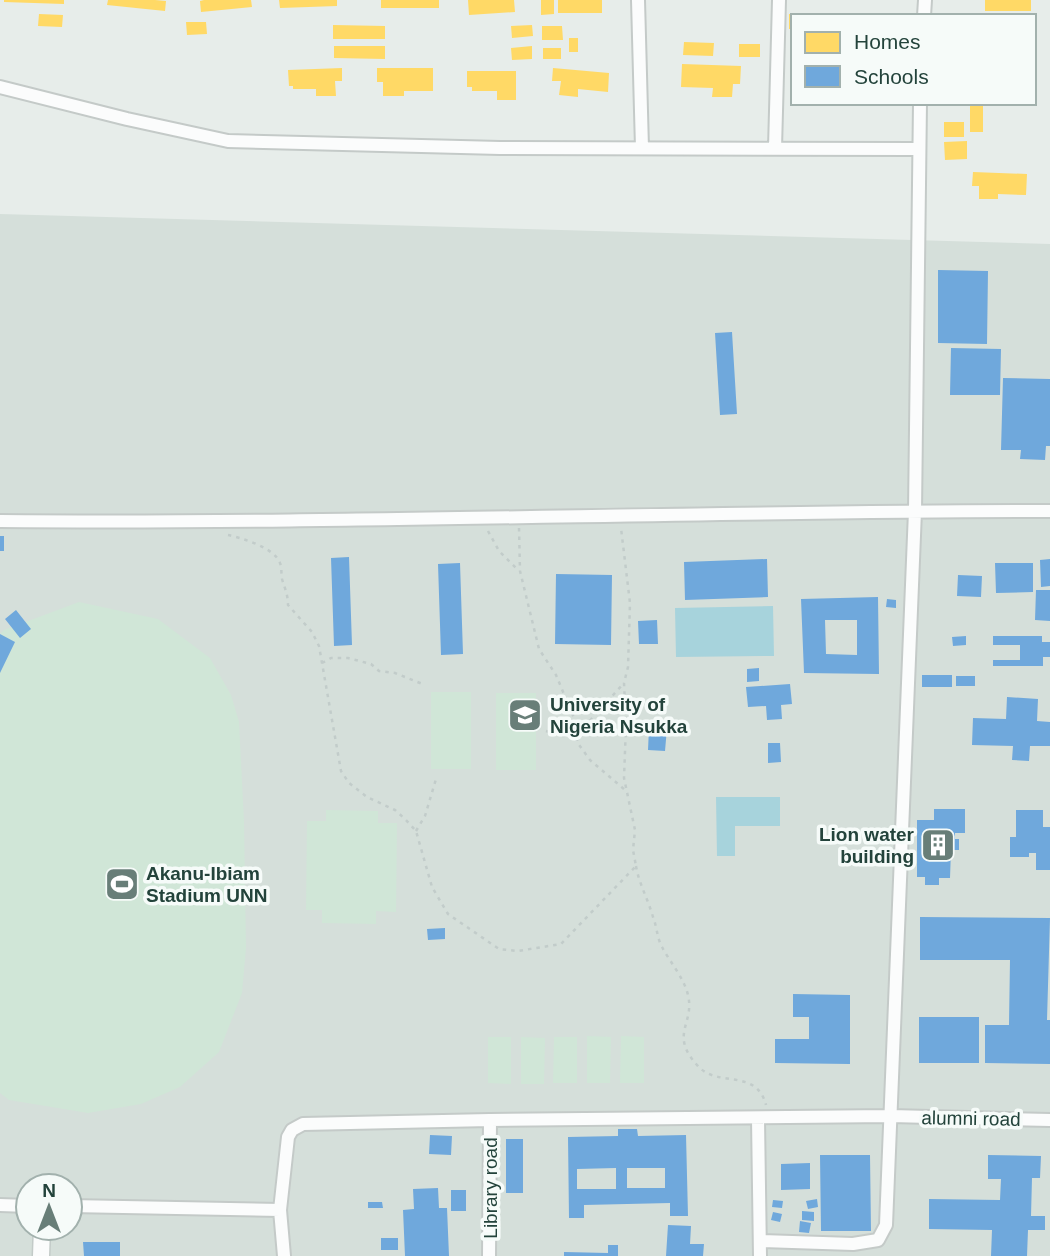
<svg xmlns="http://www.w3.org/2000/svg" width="1050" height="1256" font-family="Arial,sans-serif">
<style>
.built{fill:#d5dfda;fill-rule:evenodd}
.green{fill:#d0e6d7}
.water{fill:#a7d3dc}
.homes{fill:#ffd966}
.schools{fill:#6fa8dc;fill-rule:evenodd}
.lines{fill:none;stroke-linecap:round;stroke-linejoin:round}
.street-casing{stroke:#c4cac8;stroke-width:16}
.secondary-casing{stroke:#c3cbc8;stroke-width:19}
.path{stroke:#c2ccca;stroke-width:2.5;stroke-dasharray:3.5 5;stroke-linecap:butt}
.street{stroke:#fbfcfc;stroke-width:12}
.secondary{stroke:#fbfcfc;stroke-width:16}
.labels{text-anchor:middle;stroke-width:7;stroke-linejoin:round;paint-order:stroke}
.poi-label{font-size:19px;font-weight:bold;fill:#23433b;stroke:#f6fbf9;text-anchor:start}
.street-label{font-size:19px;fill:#23433b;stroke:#f6fbf9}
</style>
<rect width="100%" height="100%" fill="#e7edea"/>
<path class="built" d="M0 214 1050 244V1256H0ZM28 1186H70V1228H28Z"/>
<path class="green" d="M79 602 158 619 210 658 231 695 239 722 244 821 246 948 242 993 219 1052 180 1087 141 1104 88 1113 9 1100 0 1093V634L4 630Z
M431 692H471V769H431Z
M496 693H536V770H496Z
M326 810 378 811V823H397L396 912 376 911V924L322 923V910H306L307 821H326Z
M587 1036 611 1037 610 1083H587Z
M621 1036 644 1037V1083H620Z
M488 1037H511V1084L488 1083Z
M521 1037 545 1038 544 1084H521Z
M554 1037H577V1083H553Z"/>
<path class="water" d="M773 606 774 656 676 657 675 608Z
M716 797H780V826H735V856H717Z"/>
<path class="homes" d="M4 0H64V4L4 2Z
M108 0H155L166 1 165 11 107 5Z
M204 0H251L252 7 201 12 200 1Z
M279 0H337V6L280 8Z
M381 0H439V8H381Z
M468 0H514L515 12 469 15Z
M541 0H554V14L541 15Z
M558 0H602V13H558Z
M985 0H1031V11H985Z
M815 13V16H796V14Z
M39 14 63 15 62 27 38 26Z
M789 14H793V29H789Z
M186 22H206L207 34 187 35Z
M333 25 385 26V39H333Z
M532 25 533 36 512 38 511 26Z
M542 26H562L563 40H542Z
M569 38H578V52H569Z
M684 42 714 43 713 56 683 55Z
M739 44H760V57H739Z
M334 46H385V59L334 58Z
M532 46V59L512 60 511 48Z
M543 48H561V59H543Z
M682 64 741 66 740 84H733L732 97H712L713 88 681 87Z
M342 68V81H335L336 96H316V89H293V86H289L288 70Z
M377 68H433V91H404V96H383V82H377Z
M553 68 609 73 608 92 578 89V97L559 95 561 81H552Z
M467 71H516V100H497V91H472V87H467Z
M970 104H983V132H970Z
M944 122H964V137H944Z
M967 141V159L945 160 944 142Z
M973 172 1027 174 1026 195 998 194V199H979V186H972Z"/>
<path class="schools" d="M938 270 988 271 987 344 938 343Z
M732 332 737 414 720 415 715 333Z
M951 348 1001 349 1000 395H950Z
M1003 378 1050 379V446H1046L1045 460 1020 459 1021 450H1001Z
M0 536H4V551H0Z
M349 557 352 645 334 646 331 558Z
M767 559 768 597 685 600 684 562Z
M1050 559V586L1041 587 1040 560Z
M460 563 463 654 441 655 438 564Z
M995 563H1033V592L996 593Z
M556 574 612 575 611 645 555 644Z
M958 575 982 576 981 597 957 596Z
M1036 590H1050V621L1035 620Z
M878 597 879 674 804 673 801 599ZM825 620H857V655L826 654Z
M887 599 896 600V608L886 607Z
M16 610 31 629 20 638 5 619Z
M657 620 658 644H639L638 621Z
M0 634 15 642 0 673Z
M966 636V645L953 646 952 637Z
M993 636H1042V642H1050V657H1043V666H993V660H1020V645H993Z
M759 668V681L747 682V669Z
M922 675H952V687H922Z
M956 676H975V686H956Z
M790 684 792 704 781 705 782 719 767 720 766 706 748 707 746 687Z
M1007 697 1038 699 1037 721 1050 722V746H1030L1029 761 1012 760 1013 746 972 745 973 718 1006 719Z
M649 728H667L665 751 648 750Z
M768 743H780L781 762 768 763Z
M934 809H965V833H955V839H959V850H951L950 878H939V885H925V877H917V820H934Z
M1016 810H1043V827H1050V870H1036V853H1029V857H1010V837H1016Z
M920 917 1050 918 1047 1020H1050V1064L985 1063V1025H1009L1010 960H920Z
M445 928V939L428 940 427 929Z
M793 994 850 995V1064L775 1063V1039H809V1017H793Z
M919 1017H979V1063H919Z
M618 1129H637L638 1136 686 1135 688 1216H670V1203L584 1205V1218H569L568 1137 618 1136ZM616 1168V1189H577V1169ZM627 1168H665V1188H627Z
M430 1135 452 1136 451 1155 429 1154Z
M506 1139H523V1193H506Z
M820 1155H870L871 1231H821Z
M988 1155 1041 1156 1040 1178H1032L1031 1216H1045V1230H1028L1027 1256H991L992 1230 929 1229V1199L1000 1200 1001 1179H988Z
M810 1163V1189L781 1190V1164Z
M438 1188 439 1208H447L449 1256H405L403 1210 414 1209 413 1189Z
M451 1190H466V1211H451Z
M817 1199 818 1207 808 1209 806 1201Z
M773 1200 783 1201 782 1208 772 1207Z
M368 1202H382L383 1208H368Z
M802 1211 814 1212V1221L802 1220Z
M773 1212 782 1214 780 1222 771 1220Z
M800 1221 811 1223 809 1233 799 1232Z
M668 1225 691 1226 690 1244H704L703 1256H666Z
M381 1238H398V1250H381Z
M83 1242H120V1256H84Z
M608 1245H618V1256H564V1252L608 1253Z"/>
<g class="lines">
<g class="street-casing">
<path id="street" d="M638 0 642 148
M924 16 925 0
M0 87 127 119 228 141 500 148 918 149
M775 148 779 0
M0 521C350 524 700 511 1050 511
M758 1119 760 1256
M0 1205 28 1206
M70 1206 280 1210
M760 1241 853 1244 878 1240 886 1225 915 511 920 103
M284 1256 280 1210 288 1137 292 1130 303 1124 490 1120 891 1116 1050 1120
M489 1256 490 1120"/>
</g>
<g class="secondary-casing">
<path id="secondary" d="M41 1256 42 1228"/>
</g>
<path class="path" d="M519 528 520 571 539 649 556 675 577 725V742L590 760 625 790
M488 531 499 551 518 570
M228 535C242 538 275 548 280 563 282 568 281 574 282 579 285 589 288 595 288 605L312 632 319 646 341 771 349 783 367 797 395 810 405 819 416 831 432 887 448 914 499 949 518 951 561 944 636 866 633 850 635 830 624 778 626 725 624 683 628 667 630 603 621 528
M322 663 331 658H348L371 664 379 671 395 673 425 685
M546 731 563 736 577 735 624 683
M416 831 425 816 436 779
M636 866C639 884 648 899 653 917 657 927 657 938 662 947 670 962 684 978 688 995 695 1024 669 1034 697 1065 717 1089 756 1067 766 1105"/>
<use href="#street" class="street"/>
<use href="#secondary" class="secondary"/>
</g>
<defs>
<g id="university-square" transform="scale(1.75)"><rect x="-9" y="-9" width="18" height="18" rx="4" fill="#687e78" stroke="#f6fbf9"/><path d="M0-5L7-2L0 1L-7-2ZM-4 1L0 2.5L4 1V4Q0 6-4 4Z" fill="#fff"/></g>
<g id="building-square" transform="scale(1.75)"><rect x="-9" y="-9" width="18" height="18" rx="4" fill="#687e78" stroke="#f6fbf9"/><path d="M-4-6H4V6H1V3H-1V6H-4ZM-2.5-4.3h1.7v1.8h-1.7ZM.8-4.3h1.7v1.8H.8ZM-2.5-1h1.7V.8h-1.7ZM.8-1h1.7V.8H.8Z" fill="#fff"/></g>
<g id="stadium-square" transform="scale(1.75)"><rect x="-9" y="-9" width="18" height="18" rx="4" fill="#687e78" stroke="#f6fbf9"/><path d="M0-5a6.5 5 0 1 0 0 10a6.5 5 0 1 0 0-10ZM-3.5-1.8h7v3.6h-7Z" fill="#fff"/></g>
</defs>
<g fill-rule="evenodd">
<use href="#university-square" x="525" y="715"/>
<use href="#building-square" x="938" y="845"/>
<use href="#stadium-square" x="122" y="884"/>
</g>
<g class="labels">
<g class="poi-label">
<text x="550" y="711">University of<tspan x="550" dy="22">Nigeria Nsukka</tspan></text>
<text x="914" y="841" text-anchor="end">Lion water<tspan x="914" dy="22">building</tspan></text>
<text x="146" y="880">Akanu-Ibiam<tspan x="146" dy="22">Stadium UNN</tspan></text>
</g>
<g class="street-label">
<text transform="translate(971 1118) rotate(1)" y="7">alumni road</text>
<text transform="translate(490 1188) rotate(-90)" y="7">Library road</text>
</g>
</g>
<rect x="791" y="14" width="245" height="91" fill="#f6fbf9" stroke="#a2b1ad" stroke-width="2"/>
<rect x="805" y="32" width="35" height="21" fill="#ffd966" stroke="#a2b1ad" stroke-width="2"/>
<text x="854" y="49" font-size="21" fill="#23433b">Homes</text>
<rect x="805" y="66" width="35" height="21" fill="#6fa8dc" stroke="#a2b1ad" stroke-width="2"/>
<text x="854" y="84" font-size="21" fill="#23433b">Schools</text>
<g transform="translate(49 1207)"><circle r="33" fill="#f6fbf9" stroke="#a2b1ad" stroke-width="2"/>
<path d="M0-5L12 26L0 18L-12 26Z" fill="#687e78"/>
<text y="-10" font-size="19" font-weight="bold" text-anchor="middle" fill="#23433b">N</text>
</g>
</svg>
